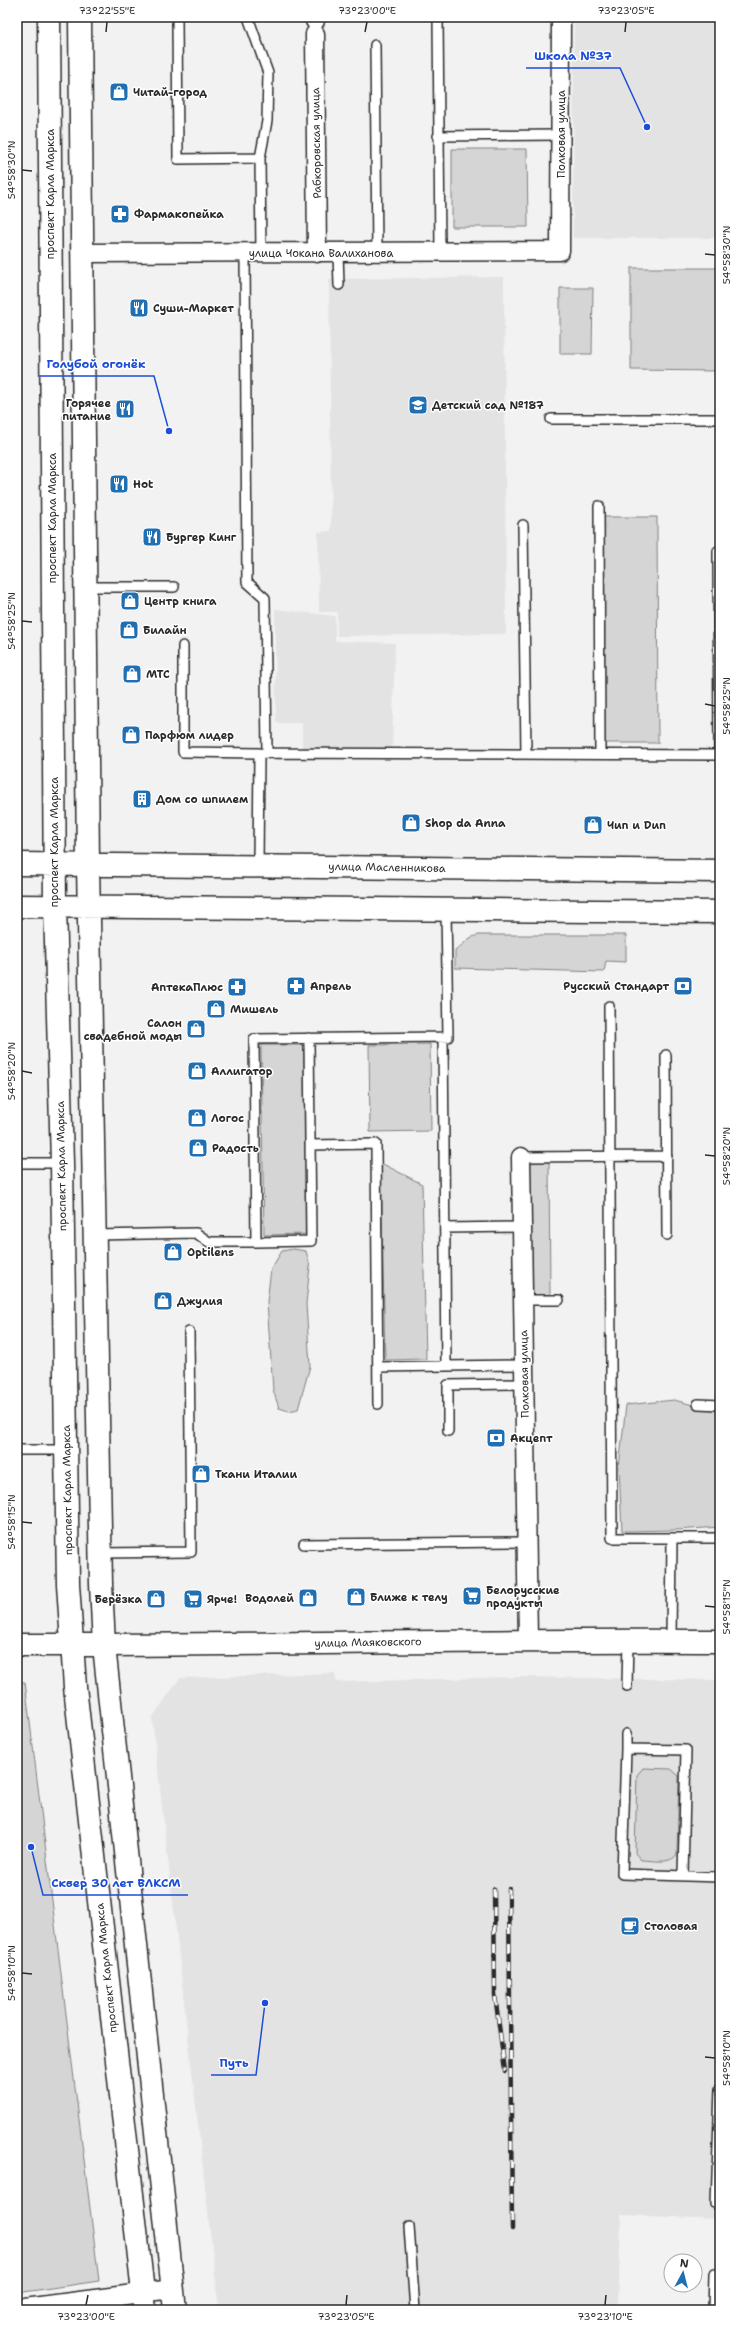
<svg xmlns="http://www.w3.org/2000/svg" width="737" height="2327" font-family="'Shantell Sans',sans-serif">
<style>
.built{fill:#e3e3e3}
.green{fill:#d5d5d5;stroke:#808080}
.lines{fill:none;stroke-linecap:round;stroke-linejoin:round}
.service-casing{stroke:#2b2b2b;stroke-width:12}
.minor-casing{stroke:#2b2b2b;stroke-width:21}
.secondary-casing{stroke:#2b2b2b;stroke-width:25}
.primary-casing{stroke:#2b2b2b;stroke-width:25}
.service{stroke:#fff;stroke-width:9}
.minor{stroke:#fff;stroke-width:18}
.secondary{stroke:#fff;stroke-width:22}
.primary{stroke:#fff;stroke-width:22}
.rail-casing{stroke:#2b2b2b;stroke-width:4.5}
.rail{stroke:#fff;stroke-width:3;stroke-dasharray:9;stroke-linecap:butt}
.ticks{fill:none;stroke:#2b2b2b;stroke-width:1.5}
.labels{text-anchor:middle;stroke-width:3;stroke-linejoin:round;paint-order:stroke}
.poi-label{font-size:11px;font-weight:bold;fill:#2b2b2b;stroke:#fff;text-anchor:start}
.street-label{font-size:11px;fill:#2b2b2b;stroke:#fff}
.leader{fill:none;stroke:#1d4ed8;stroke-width:1.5}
.callout-dot{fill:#1d4ed8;stroke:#fff;stroke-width:1.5}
.callout-label{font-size:12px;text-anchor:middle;font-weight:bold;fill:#1d4ed8;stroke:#fff;stroke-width:3;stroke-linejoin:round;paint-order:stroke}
.neatline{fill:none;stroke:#2b2b2b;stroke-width:1.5}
.ticks-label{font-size:10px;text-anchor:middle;fill:#2b2b2b}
</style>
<rect width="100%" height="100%" fill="#f2f2f2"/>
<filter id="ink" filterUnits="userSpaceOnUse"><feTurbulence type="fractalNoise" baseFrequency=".025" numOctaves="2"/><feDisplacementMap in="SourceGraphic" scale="8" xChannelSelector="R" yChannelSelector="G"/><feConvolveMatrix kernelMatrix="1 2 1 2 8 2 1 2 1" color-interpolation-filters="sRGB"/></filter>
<g filter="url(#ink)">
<path class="built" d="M574 17H720V238H573Z
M504 277 506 634 337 636V612H319L318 532 331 531 329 279Z
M275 609 335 616V641L395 643 392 752 302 753V723H276Z
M335 1673 336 1682 519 1677 720 1680V2219L621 2215 618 2310H219L152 1718 180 1678Z"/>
<path class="green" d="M452 149H527L528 227H452Z
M631 268H720V371L631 370Z
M560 288H593L592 354H560Z
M602 517H657L658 743H603Z
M478 935H626V962L606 961 604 972 455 968V951L470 938Z
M430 1044 431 1131 370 1132 369 1045Z
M261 1045H304L307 1234 264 1235Z
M525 1160H549L550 1297H526Z
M381 1163 422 1184 426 1359 385 1360Z
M293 1249 306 1251 310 1266 306 1304 310 1366 298 1409 289 1411 279 1408 273 1390 267 1302 271 1269 282 1251Z
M674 1400 720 1412V1527L676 1530 622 1531 619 1467 626 1405Z
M17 1682H25L99 2281 17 2293Z
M643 1768 671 1769 679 1776 677 1854C671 1865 652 1860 641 1860L635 1853 637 1775Z"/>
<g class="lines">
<g class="service-casing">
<path id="service" d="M177 17 178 159 260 158 261 254
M248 17 268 73 267 121 260 158
M438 17 440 252
M375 45 377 253
M438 136 560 135
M245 253 247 582 265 598 267 753
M338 253 339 285
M551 419H720
M599 506 600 754
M523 525 526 754
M86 587H174
M183 646V752L259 753
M719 755 718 551H720
M258 866 259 753 720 755
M609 1006 612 1538H720
M443 1037 446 1366
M666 1055 667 1235
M310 1145 376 1144 378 1404
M521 1157 667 1156
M17 1163H62
M445 1228 522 1227
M96 1235 196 1233 209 1242H256L254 1039 448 1037 446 910
M256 1242 311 1241 309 1038
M523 1300H559
M378 1367 524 1365
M698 1404 720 1405
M448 1431V1385L524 1384
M17 1450H66
M304 1544 526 1542
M101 1553 191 1552 189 1332
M671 1640 672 1538
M627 1686 628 1640
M626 1749V1734
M683 1876 686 1750 626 1749 622 1874 720 1877
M716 2204 720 2089
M409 2227 415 2310
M713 2310 714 2274H720"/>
</g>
<g class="minor-casing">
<path id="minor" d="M315 17V21
M315 34 317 253
M82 253 560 251 561 17
M521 1157 528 1640
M17 2309 172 2289"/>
</g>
<g class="secondary-casing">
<path id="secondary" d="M17 1645C251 1646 486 1639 720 1641"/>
</g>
<g class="primary-casing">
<path id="primary" d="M49 17 55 906 62 1163 68 1584 75 1687 145 2310
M80 17 88 864 101 1584 104 1646 175 2310
M17 864 720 871
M17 906 720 912"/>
</g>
<use href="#service" class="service"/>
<use href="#minor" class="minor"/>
<use href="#secondary" class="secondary"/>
<use href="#primary" class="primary"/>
<g class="rail-casing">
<path id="rail" d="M494 1889 495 1995 505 2071
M509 1889 512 2229"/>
</g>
<use href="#rail" class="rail"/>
</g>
</g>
<path class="ticks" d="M106 32 107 22M365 32 367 22M625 32 626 22M22 170 32 171M705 254 715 255M22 621 32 622M705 704 715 706M22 1071 32 1073M705 1155 715 1156M22 1522 32 1523M705 1606 715 1607M22 1973 32 1974M705 2057 715 2058M86 2305 88 2295M346 2305 347 2295M605 2305 606 2295"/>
<defs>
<g id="shop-square" transform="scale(1)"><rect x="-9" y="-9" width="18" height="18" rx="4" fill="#1f6fb2" stroke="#fff"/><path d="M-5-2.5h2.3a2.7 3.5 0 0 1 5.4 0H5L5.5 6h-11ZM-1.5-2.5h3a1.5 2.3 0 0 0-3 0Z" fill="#fff"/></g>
<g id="pharmacy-square" transform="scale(1)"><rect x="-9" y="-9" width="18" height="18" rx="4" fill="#1f6fb2" stroke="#fff"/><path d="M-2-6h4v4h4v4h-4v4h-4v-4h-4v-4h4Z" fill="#fff"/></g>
<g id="restaurant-square" transform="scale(1)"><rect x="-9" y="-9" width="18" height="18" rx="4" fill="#1f6fb2" stroke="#fff"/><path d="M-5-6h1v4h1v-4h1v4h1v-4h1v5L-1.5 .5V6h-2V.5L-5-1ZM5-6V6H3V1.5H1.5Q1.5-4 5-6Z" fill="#fff"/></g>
<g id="school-square" transform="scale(1)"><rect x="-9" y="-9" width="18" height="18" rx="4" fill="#1f6fb2" stroke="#fff"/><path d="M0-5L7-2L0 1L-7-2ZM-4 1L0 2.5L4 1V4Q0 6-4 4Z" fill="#fff"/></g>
<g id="building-square" transform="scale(1)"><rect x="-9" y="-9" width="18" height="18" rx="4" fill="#1f6fb2" stroke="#fff"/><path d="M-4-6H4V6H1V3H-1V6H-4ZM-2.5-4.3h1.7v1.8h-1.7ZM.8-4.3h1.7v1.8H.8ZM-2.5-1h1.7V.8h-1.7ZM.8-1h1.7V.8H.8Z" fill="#fff"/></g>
<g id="bank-square" transform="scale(1)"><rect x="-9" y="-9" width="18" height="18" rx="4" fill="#1f6fb2" stroke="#fff"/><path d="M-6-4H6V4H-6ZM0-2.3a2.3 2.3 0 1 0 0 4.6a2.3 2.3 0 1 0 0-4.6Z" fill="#fff"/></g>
<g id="supermarket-square" transform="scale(1)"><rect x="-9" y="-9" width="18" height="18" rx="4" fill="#1f6fb2" stroke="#fff"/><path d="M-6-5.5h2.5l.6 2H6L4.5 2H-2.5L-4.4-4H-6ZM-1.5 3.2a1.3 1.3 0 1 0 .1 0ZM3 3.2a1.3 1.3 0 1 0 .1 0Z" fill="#fff"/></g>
<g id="cafe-square" transform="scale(1)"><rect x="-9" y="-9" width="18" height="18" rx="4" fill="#1f6fb2" stroke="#fff"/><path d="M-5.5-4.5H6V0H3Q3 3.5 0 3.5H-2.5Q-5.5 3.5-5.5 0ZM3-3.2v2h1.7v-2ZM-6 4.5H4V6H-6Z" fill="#fff"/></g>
</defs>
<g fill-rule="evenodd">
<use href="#shop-square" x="119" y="92"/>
<use href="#pharmacy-square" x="120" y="214"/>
<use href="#restaurant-square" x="139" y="308"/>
<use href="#school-square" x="418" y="405"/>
<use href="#restaurant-square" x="125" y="409"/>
<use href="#restaurant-square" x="119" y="484"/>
<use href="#restaurant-square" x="152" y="537"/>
<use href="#shop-square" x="130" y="601"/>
<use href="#shop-square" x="129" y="630"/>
<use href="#shop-square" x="132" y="674"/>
<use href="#shop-square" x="131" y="735"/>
<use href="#building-square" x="142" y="799"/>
<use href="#shop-square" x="411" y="823"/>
<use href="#shop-square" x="593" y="825"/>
<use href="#pharmacy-square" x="296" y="986"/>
<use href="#bank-square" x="683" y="986"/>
<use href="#pharmacy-square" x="237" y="987"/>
<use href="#shop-square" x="216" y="1009"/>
<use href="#shop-square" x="196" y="1029"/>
<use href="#shop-square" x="197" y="1071"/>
<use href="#shop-square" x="197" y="1118"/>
<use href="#shop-square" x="198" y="1148"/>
<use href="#shop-square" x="173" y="1252"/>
<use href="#shop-square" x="163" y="1301"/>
<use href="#bank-square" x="496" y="1438"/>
<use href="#shop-square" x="201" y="1474"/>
<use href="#supermarket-square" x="472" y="1596"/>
<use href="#shop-square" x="356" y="1597"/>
<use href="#shop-square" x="308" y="1598"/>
<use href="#shop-square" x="156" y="1599"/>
<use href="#supermarket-square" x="193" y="1599"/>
<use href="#cafe-square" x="630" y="1926"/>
</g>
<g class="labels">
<g class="poi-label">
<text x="133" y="96">Читай-город</text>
<text x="134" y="218">Фармакопейка</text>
<text x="153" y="312">Суши-Маркет</text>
<text x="111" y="407" text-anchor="end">Горячее<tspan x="111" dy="13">питание</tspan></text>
<text x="432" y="409">Детский сад №187</text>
<text x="133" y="488">Hot</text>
<text x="166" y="541">Бургер Кинг</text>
<text x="144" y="605">Центр книга</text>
<text x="143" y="634">Билайн</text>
<text x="146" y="678">МТС</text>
<text x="145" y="739">Парфюм лидер</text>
<text x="156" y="803">Дом со шпилем</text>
<text x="425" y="827">Shop da Anna</text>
<text x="607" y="829">Чип и Dип</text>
<text x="310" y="990">Апрель</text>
<text x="669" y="990" text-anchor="end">Русский Стандарт</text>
<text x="223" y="991" text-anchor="end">АптекаПлюс</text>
<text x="230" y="1013">Мишель</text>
<text x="182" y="1027" text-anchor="end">Салон<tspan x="182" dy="13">свадебной моды</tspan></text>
<text x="211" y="1075">Аллигатор</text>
<text x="211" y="1122">Логос</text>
<text x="212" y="1152">Радость</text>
<text x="187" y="1256">Optilens</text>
<text x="177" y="1305">Джулия</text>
<text x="510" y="1442">Акцепт</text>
<text x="215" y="1478">Ткани Италии</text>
<text x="486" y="1594">Белорусские<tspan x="486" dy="13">продукты</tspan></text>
<text x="370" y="1601">Ближе к телу</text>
<text x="294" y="1602" text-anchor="end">Водолей</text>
<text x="142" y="1603" text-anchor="end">Берёзка</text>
<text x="207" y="1603">Ярче!</text>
<text x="644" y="1930">Столовая</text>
</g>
<g class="street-label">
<text transform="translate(561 134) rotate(-90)" y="4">Полковая улица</text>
<text transform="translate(316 143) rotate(-91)" y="4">Рабкоровская улица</text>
<text transform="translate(50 194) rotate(-90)" y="4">проспект Карла Маркса</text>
<text x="321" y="257">улица Чокана Валиханова</text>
<text transform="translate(52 518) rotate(-90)" y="4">проспект Карла Маркса</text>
<text transform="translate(54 842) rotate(-90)" y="4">проспект Карла Маркса</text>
<text transform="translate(387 867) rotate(1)" y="4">улица Масленникова</text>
<text transform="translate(61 1166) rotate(-91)" y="4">проспект Карла Маркса</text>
<text transform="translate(524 1374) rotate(-91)" y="4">Полковая улица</text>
<text transform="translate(67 1490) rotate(-91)" y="4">проспект Карла Маркса</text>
<text transform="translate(368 1642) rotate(-1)" y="4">улица Маяковского</text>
<text transform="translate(106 1968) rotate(-96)" y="4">проспект Карла Маркса</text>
</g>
</g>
<path class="leader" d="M647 127L620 68H526M169 431L154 376H39M31 1847L43 1895H188M265 2003L256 2075H211"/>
<g class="callout-dot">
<circle cx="647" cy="127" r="4"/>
<circle cx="169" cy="431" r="4"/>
<circle cx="31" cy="1847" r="4"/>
<circle cx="265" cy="2003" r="4"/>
</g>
<g class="callout-label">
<text x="573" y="60">Школа №37</text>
<text x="96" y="368">Голубой огонёк</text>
<text x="116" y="1887">Сквер 30 лет ВЛКСМ</text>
<text x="234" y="2067">Путь</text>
</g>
<rect width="737" height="2327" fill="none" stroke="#fff" stroke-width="44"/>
<g transform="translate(683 2273) rotate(7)"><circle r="19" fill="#ffffff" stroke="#aaaaaa"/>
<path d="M0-3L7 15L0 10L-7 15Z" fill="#1f6fb2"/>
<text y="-6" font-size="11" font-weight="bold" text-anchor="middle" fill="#2b2b2b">N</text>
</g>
<rect x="22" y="22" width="693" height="2283" class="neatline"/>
<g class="ticks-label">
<text x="107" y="14">73°22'55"E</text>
<text x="367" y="14">73°23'00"E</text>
<text x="626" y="14">73°23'05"E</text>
<text transform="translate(11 170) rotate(-90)" y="4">54°58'30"N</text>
<text transform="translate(726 255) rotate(-90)" y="4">54°58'30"N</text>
<text transform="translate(11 621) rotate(-90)" y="4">54°58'25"N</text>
<text transform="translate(726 706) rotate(-90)" y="4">54°58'25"N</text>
<text transform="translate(11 1071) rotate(-90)" y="4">54°58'20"N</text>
<text transform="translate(726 1156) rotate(-90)" y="4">54°58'20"N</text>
<text transform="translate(11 1522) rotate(-90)" y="4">54°58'15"N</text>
<text transform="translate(726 1607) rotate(-90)" y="4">54°58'15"N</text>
<text transform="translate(11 1973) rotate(-90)" y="4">54°58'10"N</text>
<text transform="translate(726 2058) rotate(-90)" y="4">54°58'10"N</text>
<text x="86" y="2320">73°23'00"E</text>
<text x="346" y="2320">73°23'05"E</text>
<text x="605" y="2320">73°23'10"E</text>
</g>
</svg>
